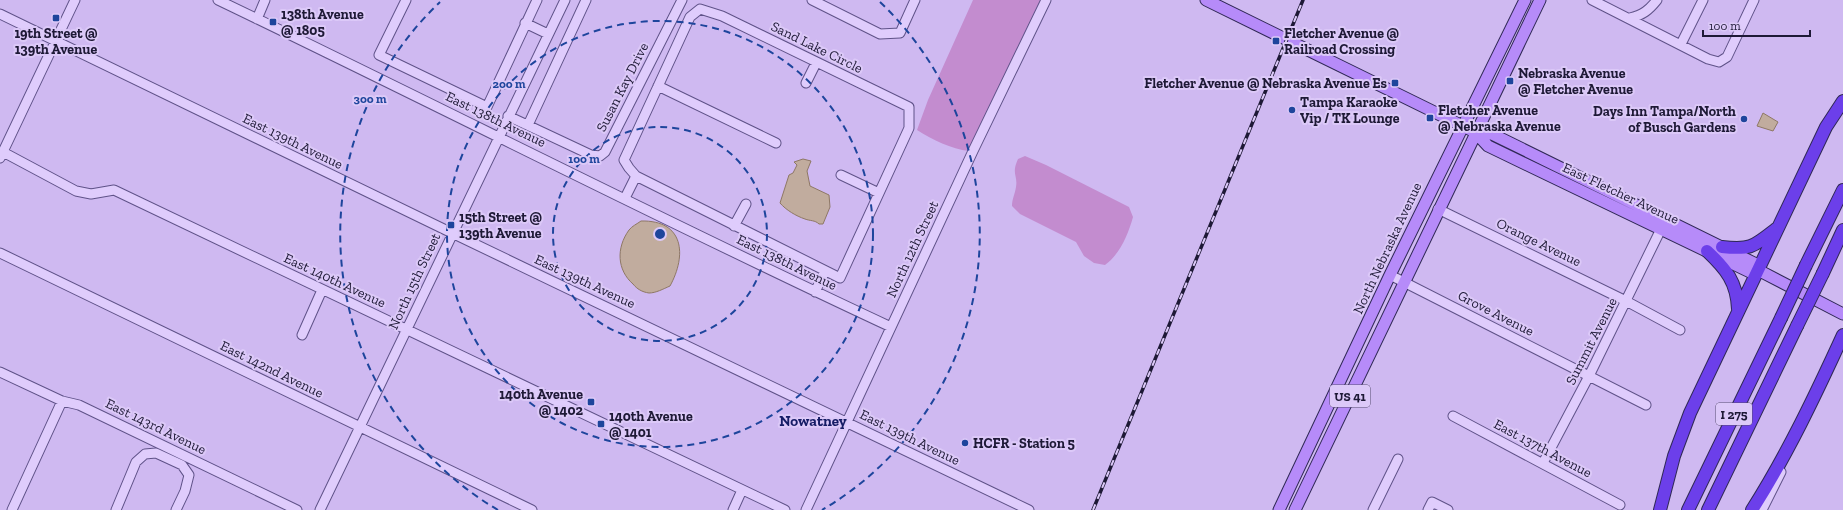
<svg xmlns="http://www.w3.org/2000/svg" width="1843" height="510" font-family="'Zilla Slab',serif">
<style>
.green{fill:#c38ccf}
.water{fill:#c1ac9e;stroke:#8e7865}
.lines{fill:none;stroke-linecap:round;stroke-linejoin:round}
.minor-casing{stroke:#5f5288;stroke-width:11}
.major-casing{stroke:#2f2855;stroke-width:13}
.highway-casing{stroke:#2f2855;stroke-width:14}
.minor{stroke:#dfccfc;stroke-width:9}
.major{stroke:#b68bf9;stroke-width:11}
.highway{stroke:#6c3fea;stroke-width:12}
.rail-casing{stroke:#1e1936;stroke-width:3.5}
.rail{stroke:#dcc9f8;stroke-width:2;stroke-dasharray:6;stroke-linecap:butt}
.highway-bridge-casing{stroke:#2f2855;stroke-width:14;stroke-linecap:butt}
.highway-bridge{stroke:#6c3fea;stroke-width:12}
.ring{fill:none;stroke:#1e459c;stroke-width:2;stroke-dasharray:7 5}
.poi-dot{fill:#1e459c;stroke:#dcc9f8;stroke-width:1.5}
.labels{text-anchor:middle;stroke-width:4;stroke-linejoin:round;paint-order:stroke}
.shield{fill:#dcc9f8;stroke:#574e70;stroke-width:1}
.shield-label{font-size:13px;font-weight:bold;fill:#1e1936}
.poi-label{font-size:14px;font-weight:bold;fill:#1e1936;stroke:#dcc9f8;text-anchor:start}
.street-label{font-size:14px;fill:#1e1936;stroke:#dcc9f8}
.neighbourhood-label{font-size:15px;font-weight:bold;fill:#151c65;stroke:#dcc9f8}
.centre{fill:#1e459c;stroke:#dcc9f8;stroke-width:2}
.ring-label{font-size:12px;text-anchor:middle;font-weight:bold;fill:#1e459c;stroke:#dcc9f8;stroke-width:4;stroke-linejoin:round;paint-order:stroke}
</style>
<rect width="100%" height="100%" fill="#cfb9f1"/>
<path class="green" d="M973 0H1041L969 151C951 149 933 140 917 130L928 100Z
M1025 156 1046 165 1129 207 1133 217C1128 235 1120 254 1105 265L1094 263 1084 256 1076 242 1020 214 1012 206C1012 199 1015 194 1016 187 1018 175 1011 174 1018 159Z"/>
<path class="water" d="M1763 113 1778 122 1773 131 1757 126Z
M803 159 811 161 807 171 810 186 829 195 830 207 823 224H819C815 220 810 221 805 219 796 216 786 210 780 203L789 175 793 173 797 165 794 162Z
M641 221C684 220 687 255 670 286 663 289 656 293 649 293 642 292 637 289 633 284 617 270 616 248 629 230 632 226 637 224 641 221Z"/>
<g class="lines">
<g class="minor-casing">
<path id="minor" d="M218 0C443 108 665 222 891 327
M406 0 379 55 487 107 537 0
M812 0 880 34 900 33 915 0
M1592 0 1708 59 1719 62 1727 57 1754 0
M700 9 722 16 909 107V128L840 278 636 176 629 168 624 160 690 17Z
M0 14 452 233 1029 510
M1630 18C1643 15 1649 10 1657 0
M257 19 265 0
M525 23 548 34
M1681 44 1703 0
M806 83 816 63
M658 86 776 143
M508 116 591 155 600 156 605 152 682 0
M528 125 586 0
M3 152 76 191 91 194 114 190 785 510
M0 158 75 0
M841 175 879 193
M625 198 636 176
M1438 209 1626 301 1680 330
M734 226 746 204
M0 253 532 510
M1390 275 1646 405
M815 292 825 271
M302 335 322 290
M0 372 62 401 79 405 297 510
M1453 416 1620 505
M1543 463 1589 376 1661 229
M12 510 62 401
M116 510 136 462 145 454 156 453 182 465 189 475 185 491 176 510
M320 510 565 0
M733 510 742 490
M806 510 973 151 1046 0
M1373 510 1398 459
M1428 510 1432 502 1448 510
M1762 510 1781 472"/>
</g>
<g class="major-casing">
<path id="major" d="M1206 0 1475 132 1488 146 1750 272 1758 270
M1475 132 1492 134 1754 263 1758 270 1843 314
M1279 510 1390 275 1525 0
M1295 510 1540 0"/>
</g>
<g class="highway-casing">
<path id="highway" d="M1722 247C1751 250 1753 247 1776 229
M1707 251C1726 269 1737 282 1738 309
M1806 265 1843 190
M1823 273 1843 230
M1660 510 1674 456 1690 413 1826 127 1843 101
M1688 510 1781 318
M1708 510 1797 326
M1752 510C1787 455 1816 394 1843 335"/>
</g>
<use href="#minor" class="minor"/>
<use href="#major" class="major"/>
<use href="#highway" class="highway"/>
<g class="rail-casing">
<path id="rail" d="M1093 510 1303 0"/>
</g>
<use href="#rail" class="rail"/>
<g class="highway-bridge-casing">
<path id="highway-bridge" d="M1781 318 1806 265
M1797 326 1823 273"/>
</g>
<use href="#highway-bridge" class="highway-bridge"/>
</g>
<g class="ring">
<circle cx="660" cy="234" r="107"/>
<circle cx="660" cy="234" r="213"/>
<path d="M498 510A320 320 0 0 1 440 2M880 2A320 320 0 0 1 822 510"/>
</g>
<g class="poi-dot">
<rect x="52" y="14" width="8" height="8" rx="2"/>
<rect x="269" y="18" width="8" height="8" rx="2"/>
<rect x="1272" y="37" width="8" height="8" rx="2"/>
<rect x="1506" y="77" width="8" height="8" rx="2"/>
<rect x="1391" y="79" width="8" height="8" rx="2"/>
<circle cx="1292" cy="110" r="4"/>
<rect x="1426" y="114" width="8" height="8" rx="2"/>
<circle cx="1744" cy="119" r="4"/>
<rect x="447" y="221" width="8" height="8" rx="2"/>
<rect x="587" y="398" width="8" height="8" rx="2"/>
<rect x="597" y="420" width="8" height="8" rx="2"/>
<circle cx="965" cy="443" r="4"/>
</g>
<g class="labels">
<g class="shield">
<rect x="1330" y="385" width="40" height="22" rx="3"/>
<rect x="1716" y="403" width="36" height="22" rx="3"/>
</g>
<g class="shield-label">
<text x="1350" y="401">US 41</text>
<text x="1734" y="419">I 275</text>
</g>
<g class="poi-label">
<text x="281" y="19">138th Avenue<tspan x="281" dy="16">@ 1805</tspan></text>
<text x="56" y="38" text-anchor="middle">19th Street @<tspan x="56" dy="16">139th Avenue</tspan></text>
<text x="1284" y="38">Fletcher Avenue @<tspan x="1284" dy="16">Railroad Crossing</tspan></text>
<text x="1518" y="78">Nebraska Avenue<tspan x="1518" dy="16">@ Fletcher Avenue</tspan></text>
<text x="1387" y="88" text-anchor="end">Fletcher Avenue @ Nebraska Avenue Es</text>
<text x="1300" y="107">Tampa Karaoke<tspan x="1300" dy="16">Vip / TK Lounge</tspan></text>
<text x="1438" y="115">Fletcher Avenue<tspan x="1438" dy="16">@ Nebraska Avenue</tspan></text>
<text x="1736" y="116" text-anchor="end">Days Inn Tampa/North<tspan x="1736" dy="16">of Busch Gardens</tspan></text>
<text x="459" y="222">15th Street @<tspan x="459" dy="16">139th Avenue</tspan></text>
<text x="583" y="399" text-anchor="end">140th Avenue<tspan x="583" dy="16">@ 1402</tspan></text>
<text x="609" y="421">140th Avenue<tspan x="609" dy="16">@ 1401</tspan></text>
<text x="973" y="448">HCFR - Station 5</text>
</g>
<g class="street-label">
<text transform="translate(817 47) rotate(26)" y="5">Sand Lake Circle</text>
<text transform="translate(622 87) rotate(-63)" y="5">Susan Kay Drive</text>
<text transform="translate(496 119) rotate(26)" y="5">East 138th Avenue</text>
<text transform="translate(293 141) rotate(26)" y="5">East 139th Avenue</text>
<text transform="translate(1621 193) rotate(25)" y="5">East Fletcher Avenue</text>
<text transform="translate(1539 242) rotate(26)" y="5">Orange Avenue</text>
<text transform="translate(1387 248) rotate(-65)" y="5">North Nebraska Avenue</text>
<text transform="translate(912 249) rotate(-65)" y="5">North 12th Street</text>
<text transform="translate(787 262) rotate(26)" y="5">East 138th Avenue</text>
<text transform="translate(335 280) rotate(25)" y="5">East 140th Avenue</text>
<text transform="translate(414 281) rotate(-65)" y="5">North 15th Street</text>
<text transform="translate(585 281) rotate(25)" y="5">East 139th Avenue</text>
<text transform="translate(1496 313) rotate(27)" y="5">Grove Avenue</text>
<text transform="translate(1591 341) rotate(-63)" y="5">Summit Avenue</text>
<text transform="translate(272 369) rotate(26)" y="5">East 142nd Avenue</text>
<text transform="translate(156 426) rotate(26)" y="5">East 143rd Avenue</text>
<text transform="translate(910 437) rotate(26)" y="5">East 139th Avenue</text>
<text transform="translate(1543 448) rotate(28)" y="5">East 137th Avenue</text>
</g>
<g class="neighbourhood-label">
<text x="813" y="426">Nowatney</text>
</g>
</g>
<circle cx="660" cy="234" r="6" class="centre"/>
<g class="ring-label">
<text x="509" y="88">200 m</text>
<text x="370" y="103">300 m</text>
<text x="584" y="163">100 m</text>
</g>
<path d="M1703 30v6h107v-6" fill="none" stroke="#1e1936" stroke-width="2"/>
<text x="1709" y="30" font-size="12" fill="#1e1936" stroke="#dcc9f8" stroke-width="3" paint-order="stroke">100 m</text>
</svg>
